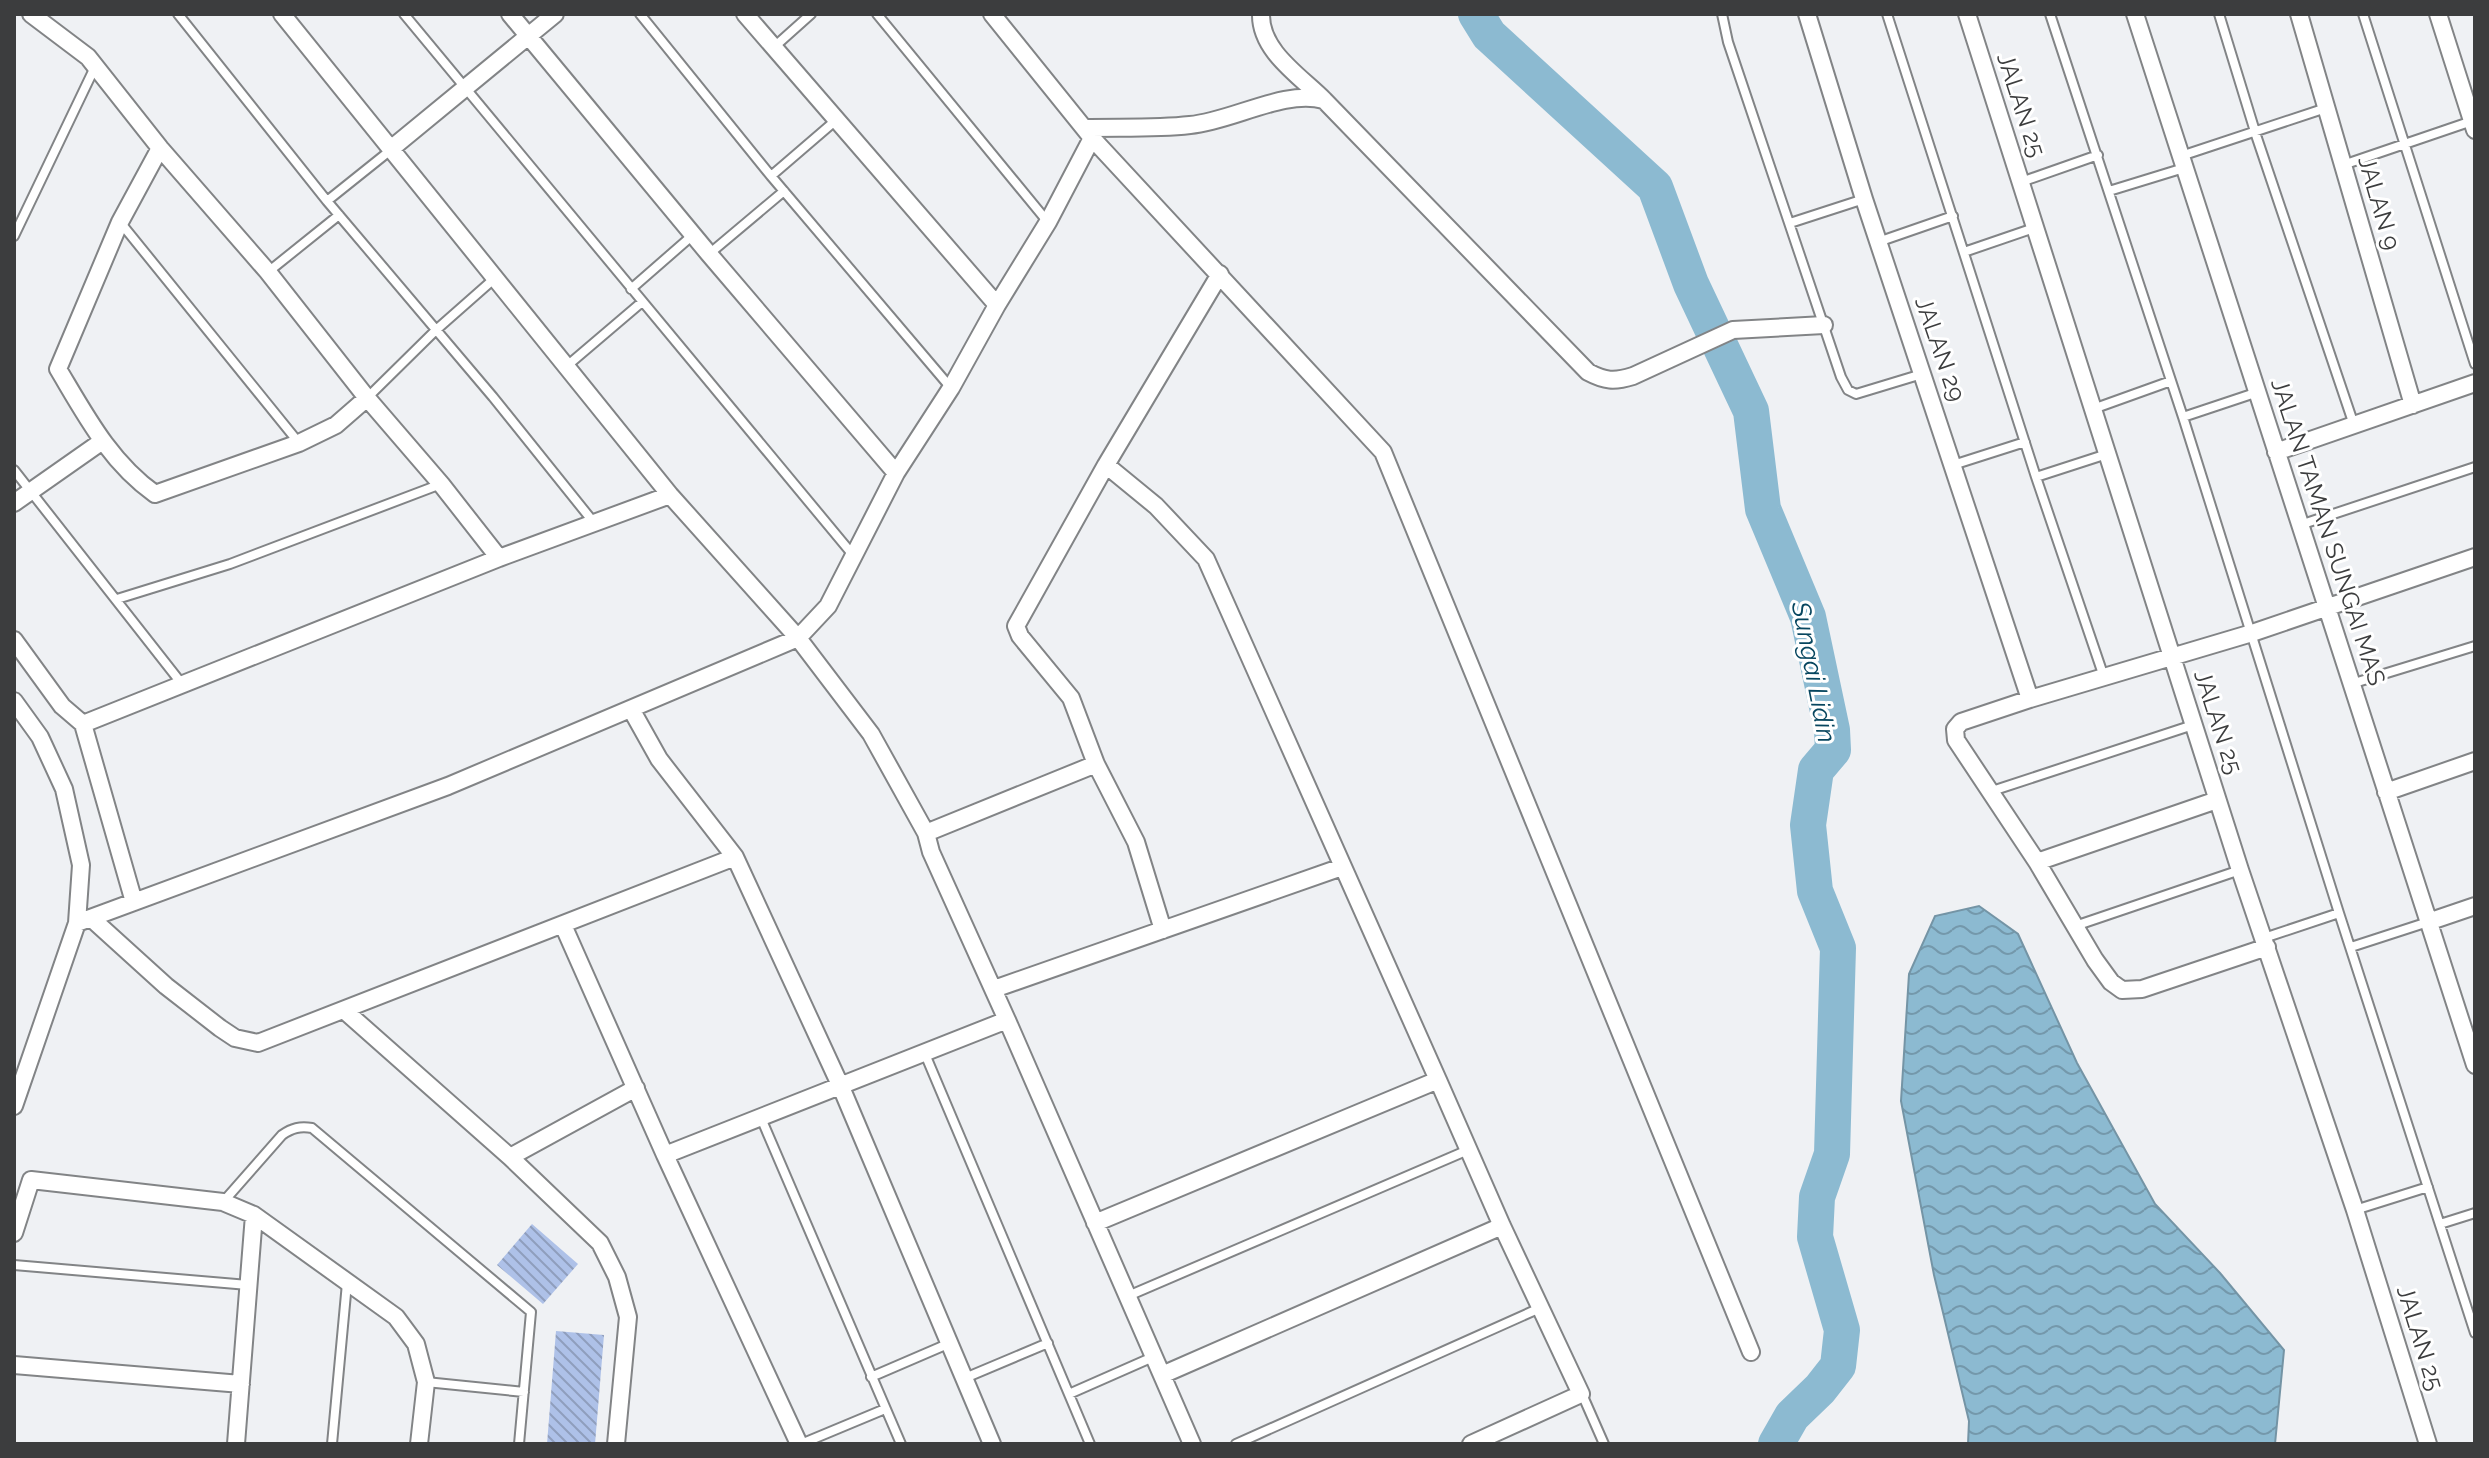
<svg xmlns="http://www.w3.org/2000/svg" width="2489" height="1458" font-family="Raleway,sans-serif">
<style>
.water{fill:url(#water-waves);stroke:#7494a5;stroke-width:2}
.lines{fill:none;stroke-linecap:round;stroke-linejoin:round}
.river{stroke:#8cbad1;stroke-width:36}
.building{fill:url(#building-back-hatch)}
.service-casing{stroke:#828486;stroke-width:12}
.minor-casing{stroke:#828486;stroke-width:20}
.service{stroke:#fff;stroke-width:8}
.minor{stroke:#fff;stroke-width:16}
.labels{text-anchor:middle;stroke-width:6;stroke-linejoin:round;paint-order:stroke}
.street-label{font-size:24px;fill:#3c3d3e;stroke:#fff}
.water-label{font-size:26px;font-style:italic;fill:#07465f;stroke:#fff}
</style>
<defs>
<pattern id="water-waves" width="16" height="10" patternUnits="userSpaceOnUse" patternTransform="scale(2)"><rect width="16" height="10" fill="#8cbad1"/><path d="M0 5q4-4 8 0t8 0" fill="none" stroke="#7498ab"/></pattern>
<pattern id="building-back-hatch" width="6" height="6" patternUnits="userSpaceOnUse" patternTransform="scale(2)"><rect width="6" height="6" fill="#aec1e8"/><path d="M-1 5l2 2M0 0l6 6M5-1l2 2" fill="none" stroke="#8f9ebd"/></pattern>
</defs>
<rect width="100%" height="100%" fill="#eff1f4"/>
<path class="water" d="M1979 906 2018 934 2077 1063 2155 1204 2220 1273 2284 1350 2275 1444H1968L1969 1421 1934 1275 1901 1101 1909 974 1935 916Z"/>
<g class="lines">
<path class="river" d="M1476 14 1489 35 1655 187 1691 284 1751 411 1763 509 1808 617 1832 730 1833 750 1816 770 1808 825 1815 891 1838 948 1832 1154 1817 1197 1815 1237 1842 1330 1838 1366 1820 1389 1792 1416 1776 1444"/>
</g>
<path class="building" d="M532 1224 578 1264 543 1304 497 1265Z
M556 1331 604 1335 595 1444H547Z"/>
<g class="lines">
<g class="service-casing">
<path id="service" d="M178 14 327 201 493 397 595 524
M404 14 853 555
M640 14 771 176 951 388
M877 14 1047 221
M1722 14 1728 42 1841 377 1848 390 1856 394 1922 374
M1887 14 2036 477 2104 677
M2050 14 2183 417 2339 913 2475 1333
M2219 14 2257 138 2354 425
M2363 14 2475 364
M773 48 811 14
M2181 156 2326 108
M2343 165 2472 121
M771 176 835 121
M2021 182 2098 155
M2109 191 2184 168
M327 201 392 149
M120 222 299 443
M1790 223 1864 199
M14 236 95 67
M1878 242 1953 216
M1964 252 2034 228
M709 254 784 191
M268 272 339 215
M631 289 694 234
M568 365 642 302
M367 398 436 330 495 278
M2093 409 2171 381
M2183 417 2258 392
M1953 465 2025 442
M14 470 182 684
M2036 477 2107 454
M2300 525 2475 467
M117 599 230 564 441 484
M2351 684 2475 646
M1992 791 2193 725
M2075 926 2240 870
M2264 938 2339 913
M2351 947 2428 922
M925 1054 1090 1444
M761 1118 901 1444
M224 1201 282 1135C292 1128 300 1126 312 1128L531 1312 519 1444
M2355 1210 2428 1187
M2440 1224 2475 1213
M14 1265 248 1285
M1128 1296 1468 1150
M871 1377 950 1343
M965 1378 1048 1343
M426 1382 524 1392
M1069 1394 1153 1357
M1582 1394 1604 1444
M332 1444 347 1283
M801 1444 885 1409
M1236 1444 1540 1308"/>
</g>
<g class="minor-casing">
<path id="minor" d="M31 14 88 57 160 148 268 272 367 398 441 484 499 558
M282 14 670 495 798 638 871 734 926 833 931 852 1007 1020
M510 14 709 254 896 473
M745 14 997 305
M992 14 1092 138 1383 452 1751 1352
M1261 14C1260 51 1300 76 1324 100
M1807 14 1864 199 2030 699
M1967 14 2240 870 2355 1210 2428 1444
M2135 14 2475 1065
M2299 14 2413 405
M2438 14 2475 130
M1084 128C1119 127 1155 129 1190 125 1233 121 1284 89 1324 100L1588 372C1605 381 1614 382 1633 376L1733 330 1824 325
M160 148 120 222 58 369C86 416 110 462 155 494L299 443 336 425 367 398
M392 148 555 14
M2276 452 2475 383
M1106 465 1156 506 1206 559 1438 1080
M14 503 101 442
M14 640 62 706 83 724 499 558 670 495
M14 701 40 737 64 789 81 865 77 923 14 1106
M631 709 659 759 735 857 841 1087 992 1444
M83 724 134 902
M2386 792 2475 761
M926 833 1096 764
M2037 862 2217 800
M91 918 166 986 220 1028 235 1038 258 1043 735 857
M2428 922 2475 906
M77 923 448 786 798 638 828 606 896 473 951 388 997 305 1048 222 1092 138
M563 925 665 1155
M1163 930 1136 842 1096 764 1071 698 1020 636 1016 626 1106 465 1220 274
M2267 947 2142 989 2122 990 2111 982 2095 960 2037 862 1956 740 1955 729 1961 722 2030 699 2252 633 2475 557
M994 989 1342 867
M345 1011 510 1157 600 1243 617 1277 628 1317 616 1444
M510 1157 636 1088
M1095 1223 1438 1080 1502 1226 1581 1394 1471 1444
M14 1233 31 1180 223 1202 254 1215 396 1317 416 1344 426 1382 419 1444
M14 1365 241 1384
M1162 1375 1502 1226
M236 1444 254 1215
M799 1444 665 1155 1007 1020 1192 1444"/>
</g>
<use href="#service" class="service"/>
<use href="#minor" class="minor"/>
</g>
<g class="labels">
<g class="street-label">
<text transform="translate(2021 105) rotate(72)" y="8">JALAN 25</text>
<text transform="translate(2379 203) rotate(74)" y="8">JALAN 9</text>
<text transform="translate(1940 349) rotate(71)" y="8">JALAN 29</text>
<text transform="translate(2328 532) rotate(72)" y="8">JALAN TAMAN SUNGAI MAS</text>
<text transform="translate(2218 722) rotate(72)" y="8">JALAN 25</text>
<text transform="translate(2420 1338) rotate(73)" y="8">JALAN 25</text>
</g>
<g class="water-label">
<text transform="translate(1814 672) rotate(79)" y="9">Sungai Lidin</text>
</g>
</g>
<rect width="2489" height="1458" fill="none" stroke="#3c3d3e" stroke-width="32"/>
</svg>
